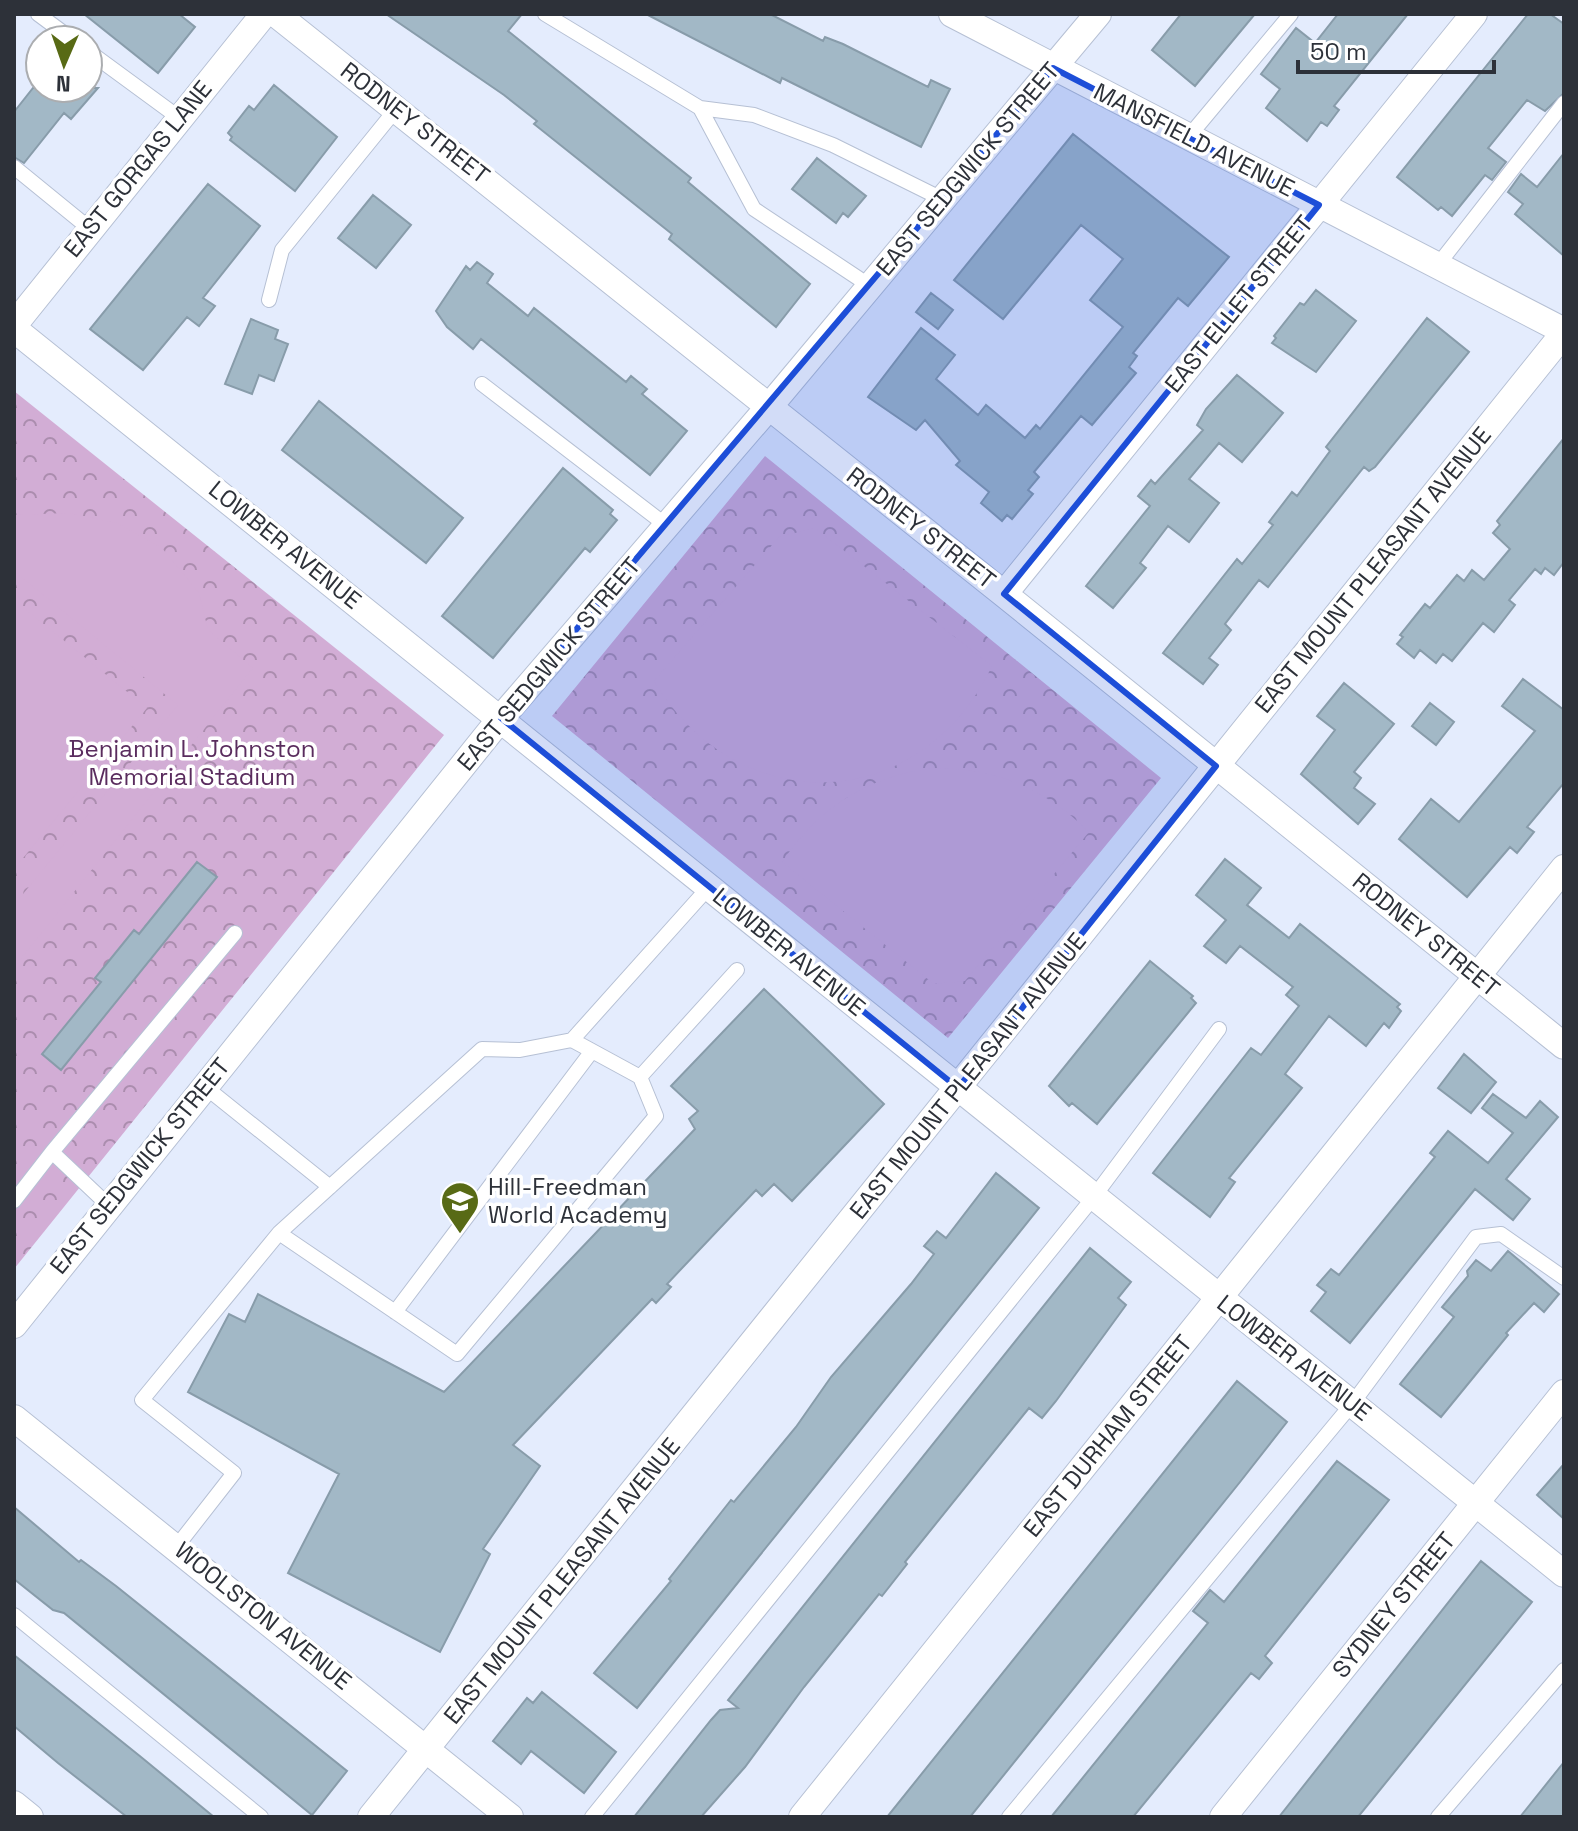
<svg xmlns="http://www.w3.org/2000/svg" width="1578" height="1831" font-family="'Space Grotesk',sans-serif">
<style>
.park{fill:url(#park-crowns)}
.pitch{fill:#d2add5}
.building{fill:#a2b8c6;stroke:#889caa;stroke-width:2}
.lines{fill:none;stroke-linecap:round;stroke-linejoin:round}
.lane-casing{stroke:#b6c0d4;stroke-width:16}
.street-casing{stroke:#b6c0d4;stroke-width:28}
.lane{stroke:#fff;stroke-width:14}
.street{stroke:#fff;stroke-width:26}
.marked{fill:#1d4ed8;fill-opacity:0.2;stroke:#1d4ed8;stroke-width:6;stroke-linejoin:round}
.labels{text-anchor:middle;stroke-width:7;stroke-linejoin:round;paint-order:stroke}
.street-label{font-size:24px;fill:#2d3139;stroke:#fff}
.park-label{font-size:24px;fill:#5a2c5e;stroke:#fff}
.poi-label{font-size:24px;fill:#2d3139;stroke:#fff;text-anchor:start}
</style>
<defs>
<pattern id="park-crowns" width="20" height="18" patternUnits="userSpaceOnUse" patternTransform="scale(2)"><rect width="20" height="18" fill="#d2add5"/><path d="M2 6a3 3 0 1 1 6 0M12 15a3 3 0 1 1 6 0" fill="none" stroke="#ab8dae"/></pattern>
</defs>
<rect width="100%" height="100%" fill="#e4ecfd"/>
<path class="park" d="M14 391 444 735 14 1269Z
M765 456 1161 778 948 1038 552 716Z"/>
<path class="pitch" d="M68 513 117 523 162 548 199 593 208 630 253 668 14 967V905L178 705 14 571V515Z
M815 528 992 666C921 815 739 822 654 681L779 537Z
M14 600 147 708 14 869Z
M933 768C996 768 1045 788 1089 832L965 981 934 984 782 862C820 807 866 777 933 768Z"/>
<path class="building" d="M84 14H179L195 27 158 73Z
M386 14H522L508 31 691 178 688 182 810 284 776 327 669 239 672 234 534 124 537 121 504 95Z
M646 14H770L823 41 825 37 843 44 928 87 931 80 950 89 921 147 782 78 780 83Z
M1181 14H1255L1195 86 1152 50Z
M1338 14H1408L1334 106 1339 110 1327 126 1321 122 1307 141 1266 108 1280 89 1261 74 1296 28 1315 43Z
M1528 14H1550L1564 24V93L1545 111 1527 100 1488 148 1506 162 1492 180 1485 175 1452 216 1441 207 1438 210 1397 177Z
M274 85 337 137 295 191 230 140 232 137 228 133 249 106 254 110Z
M33 88H98L71 119 64 113 24 163 14 157V112Z
M1073 134 1229 257 1188 306 1178 298 1133 353 1137 356 1129 367 1136 373 1092 425 1081 416 1034 472 1039 477 1028 490 1033 494 1012 519 1007 515 1002 521 981 503 989 492 956 465 960 461 925 420 916 430 868 397 921 328 955 355 936 379 978 415 986 405 1025 438 1036 425 1040 429 1123 327 1090 300 1123 259 1081 225 1003 319 954 280Z
M1564 153V256L1515 214 1523 204 1508 192 1521 174 1537 187Z
M817 158 866 196 848 217 843 213 836 223 792 189Z
M208 184 260 226 203 298 215 306 199 326 187 317 143 370 90 329Z
M373 195 411 225 376 268 338 238Z
M477 262 493 274 487 283 528 316 534 308 626 382 631 376 647 389 642 394 687 431 650 475 481 339 473 349 447 327 436 311 466 266 470 270Z
M1316 290 1356 321 1316 372 1272 343 1276 338 1274 336 1300 303 1304 305Z
M931 293 953 310 938 329 916 312Z
M1427 318 1469 352 1375 467 1369 471 1364 467 1268 587 1259 580 1225 624 1231 630 1209 658 1218 665 1203 684 1163 653 1237 559 1242 564 1273 525 1269 522 1292 492 1297 496 1330 451 1326 447Z
M251 319 278 330 275 339 288 344 274 381 259 375 252 394 225 384Z
M1237 375 1283 413 1242 462 1219 443 1189 479 1219 503 1189 542 1168 526 1140 563 1146 568 1113 608 1086 586 1150 506 1138 496 1151 480 1155 484 1203 430 1197 425 1206 409Z
M319 401 463 518 426 563 282 450Z
M1564 438V562L1554 575 1545 568 1541 574 1535 569 1509 600 1515 605 1494 632 1483 623 1452 661 1443 654 1436 663 1420 650 1414 658 1397 644 1403 637 1400 635 1425 604 1430 608 1457 575 1464 581 1472 570 1484 580 1510 549 1493 533 1500 525 1497 521Z
M563 468 613 510 610 514 617 520 590 552 585 548 493 658 442 616Z
M1523 679 1564 710V783L1527 827 1534 832 1517 853 1510 847 1467 897 1399 839 1431 799 1459 822 1535 731 1502 706Z
M1344 683 1394 724 1354 772 1361 778 1354 788 1375 804 1358 824 1301 774 1335 730 1317 716Z
M1430 703 1454 722 1436 745 1412 726Z
M1225 859 1261 888 1247 905 1289 938 1300 924 1400 1004 1397 1007 1401 1011 1389 1028 1384 1023 1366 1046 1329 1016 1285 1074 1302 1088 1229 1178 1235 1182 1210 1217 1153 1173 1251 1048 1261 1055 1299 1006 1286 995 1293 987 1240 946 1226 963 1204 946 1226 920 1196 895Z
M197 862 217 877 61 1070 42 1054 101 982 95 978 134 930 139 934Z
M1150 961 1193 996 1191 998 1196 1003 1097 1124 1072 1103 1069 1106 1049 1086Z
M764 989 884 1104 792 1201 774 1184 762 1196 756 1190 667 1284 671 1287 656 1303 652 1299 513 1445 540 1466 483 1549 490 1554 440 1652 288 1573 339 1474 188 1392 229 1314 245 1322 258 1294 444 1392 695 1129 689 1119 698 1111 671 1086Z
M1464 1054 1496 1082 1471 1113 1438 1088Z
M1493 1094 1526 1118 1540 1101 1558 1117 1506 1179 1530 1199 1513 1220 1475 1189 1350 1343 1311 1311 1326 1292 1317 1285 1331 1269 1339 1275 1435 1157 1430 1153 1448 1131 1488 1163 1513 1133 1482 1108Z
M996 1173 1039 1208 637 1708 594 1673 671 1581 669 1579 720 1514 731 1500 734 1502 796 1427 831 1377 911 1284 934 1254 924 1246 937 1231 946 1238Z
M1090 1248 1131 1282 1118 1298 1126 1305 1056 1401 1042 1418 1029 1408 905 1562 907 1564 882 1596 879 1594 804 1687 745 1767 701 1817H634L711 1720 720 1710 738 1708 728 1700Z
M1508 1251 1559 1294 1544 1312 1534 1303 1506 1333 1508 1335 1441 1417 1400 1384 1454 1317 1442 1307 1468 1276 1467 1271 1476 1260 1491 1271Z
M1237 1381 1287 1422 1240 1482 970 1817H887Z
M1337 1461 1389 1500 1265 1656 1272 1663 1259 1679 1251 1673 1133 1817H1051L1208 1623 1193 1611 1210 1590 1224 1602Z
M1564 1464V1519L1537 1495Z
M14 1507 79 1562 81 1560 116 1586 347 1771 312 1815 64 1613 53 1610 14 1579Z
M1481 1561 1532 1602 1358 1817H1279Z
M14 1655 141 1757 214 1817H127L58 1763 14 1726Z
M542 1692 616 1752 584 1793 531 1751 521 1764 493 1741 527 1698 533 1703Z
M1564 1762V1817H1520Z"/>
<g class="lines">
<g class="lane-casing">
<path id="lane" d="M38 14 73 40
M545 14 700 108 754 209 870 286
M88 51 178 117
M700 108 754 115 833 145 942 199
M1190 135 1291 14
M14 167 90 229
M1437 266 1564 103
M269 300 282 250 397 108
M482 384 667 526
M572 1040 640 1077 737 970
M204 1086 330 1187
M14 1201 52 1152
M108 1205 52 1152 235 933
M279 1233 457 1354 656 1116 640 1077
M395 1312 592 1051
M177 1546 234 1473 142 1400 279 1233 482 1049 520 1050 572 1040 709 887
M14 1615 261 1817
M592 1817 1093 1198 1219 1029
M1009 1817 1352 1404 1476 1237 1501 1234 1564 1278
M1438 1817 1564 1670"/>
</g>
<g class="street-casing">
<path id="street" d="M276 14 1004 594 1564 1046
M952 14 1564 331
M14 325 264 14
M14 329 1564 1574
M1004 594 1474 14
M14 1325 501 718 768 408 1098 14
M14 1418 510 1817
M14 1804 30 1817
M371 1817 1564 333
M802 1817 1564 868
M1223 1817 1564 1393"/>
</g>
<use href="#lane" class="lane"/>
<use href="#street" class="street"/>
</g>
<path class="marked" d="M1053 68 1319 205 1004 594 1216 766 958 1088 501 718Z"/>
<defs>
<g id="school-pin" transform="scale(2)"><path d="M0 17L-7.5 6A9.5 9.5 0 1 1 7.5 6Z" fill="#586a15" stroke="#fff"/><path d="M0-5L7-2L0 1L-7-2ZM-4 1L0 2.5L4 1V4Q0 6-4 4Z" fill="#fff"/></g>
</defs>
<g fill-rule="evenodd">
<use href="#school-pin" x="460" y="1201"/>
</g>
<g class="labels">
<g class="street-label">
<text transform="translate(415 123) rotate(38)" y="8">RODNEY STREET</text>
<text transform="translate(1194 140) rotate(27)" y="8">MANSFIELD AVENUE</text>
<text transform="translate(138 169) rotate(-51)" y="8">EAST GORGAS LANE</text>
<text transform="translate(968 169) rotate(-50)" y="8">EAST SEDGWICK STREET</text>
<text transform="translate(1239 304) rotate(-51)" y="8">EAST ELLET STREET</text>
<text transform="translate(921 528) rotate(38)" y="8">RODNEY STREET</text>
<text transform="translate(285 545) rotate(39)" y="8">LOWBER AVENUE</text>
<text transform="translate(1373 570) rotate(-51)" y="8">EAST MOUNT PLEASANT AVENUE</text>
<text transform="translate(549 664) rotate(-50)" y="8">EAST SEDGWICK STREET</text>
<text transform="translate(1426 935) rotate(39)" y="8">RODNEY STREET</text>
<text transform="translate(789 952) rotate(39)" y="8">LOWBER AVENUE</text>
<text transform="translate(968 1076) rotate(-51)" y="8">EAST MOUNT PLEASANT AVENUE</text>
<text transform="translate(140 1166) rotate(-51)" y="8">EAST SEDGWICK STREET</text>
<text transform="translate(1294 1358) rotate(38)" y="8">LOWBER AVENUE</text>
<text transform="translate(1108 1436) rotate(-51)" y="8">EAST DURHAM STREET</text>
<text transform="translate(562 1581) rotate(-51)" y="8">EAST MOUNT PLEASANT AVENUE</text>
<text transform="translate(1394 1605) rotate(-51)" y="8">SYDNEY STREET</text>
<text transform="translate(263 1616) rotate(39)" y="8">WOOLSTON AVENUE</text>
</g>
<g class="park-label">
<text x="192" y="757">Benjamin L. Johnston<tspan x="192" dy="28">Memorial Stadium</tspan></text>
</g>
<g class="poi-label">
<text x="488" y="1195">Hill-Freedman<tspan x="488" dy="28">World Academy</tspan></text>
</g>
</g>
<rect width="1578" height="1831" fill="none" stroke="#2d3139" stroke-width="32"/>
<g transform="translate(64 64) rotate(182)"><circle r="38" fill="#ffffff" stroke="#abadb0" stroke-width="2"/>
<path d="M0-6L14 30L0 20L-14 30Z" fill="#586a15"/>
<text y="-12" font-size="22" font-weight="bold" text-anchor="middle" fill="#2d3139">N</text>
</g>
<path d="M1298 60v12h196v-12" fill="none" stroke="#2d3139" stroke-width="4"/>
<text x="1310" y="60" font-size="24" fill="#2d3139" stroke="#ffffff" stroke-width="6" paint-order="stroke">50 m</text>
</svg>
